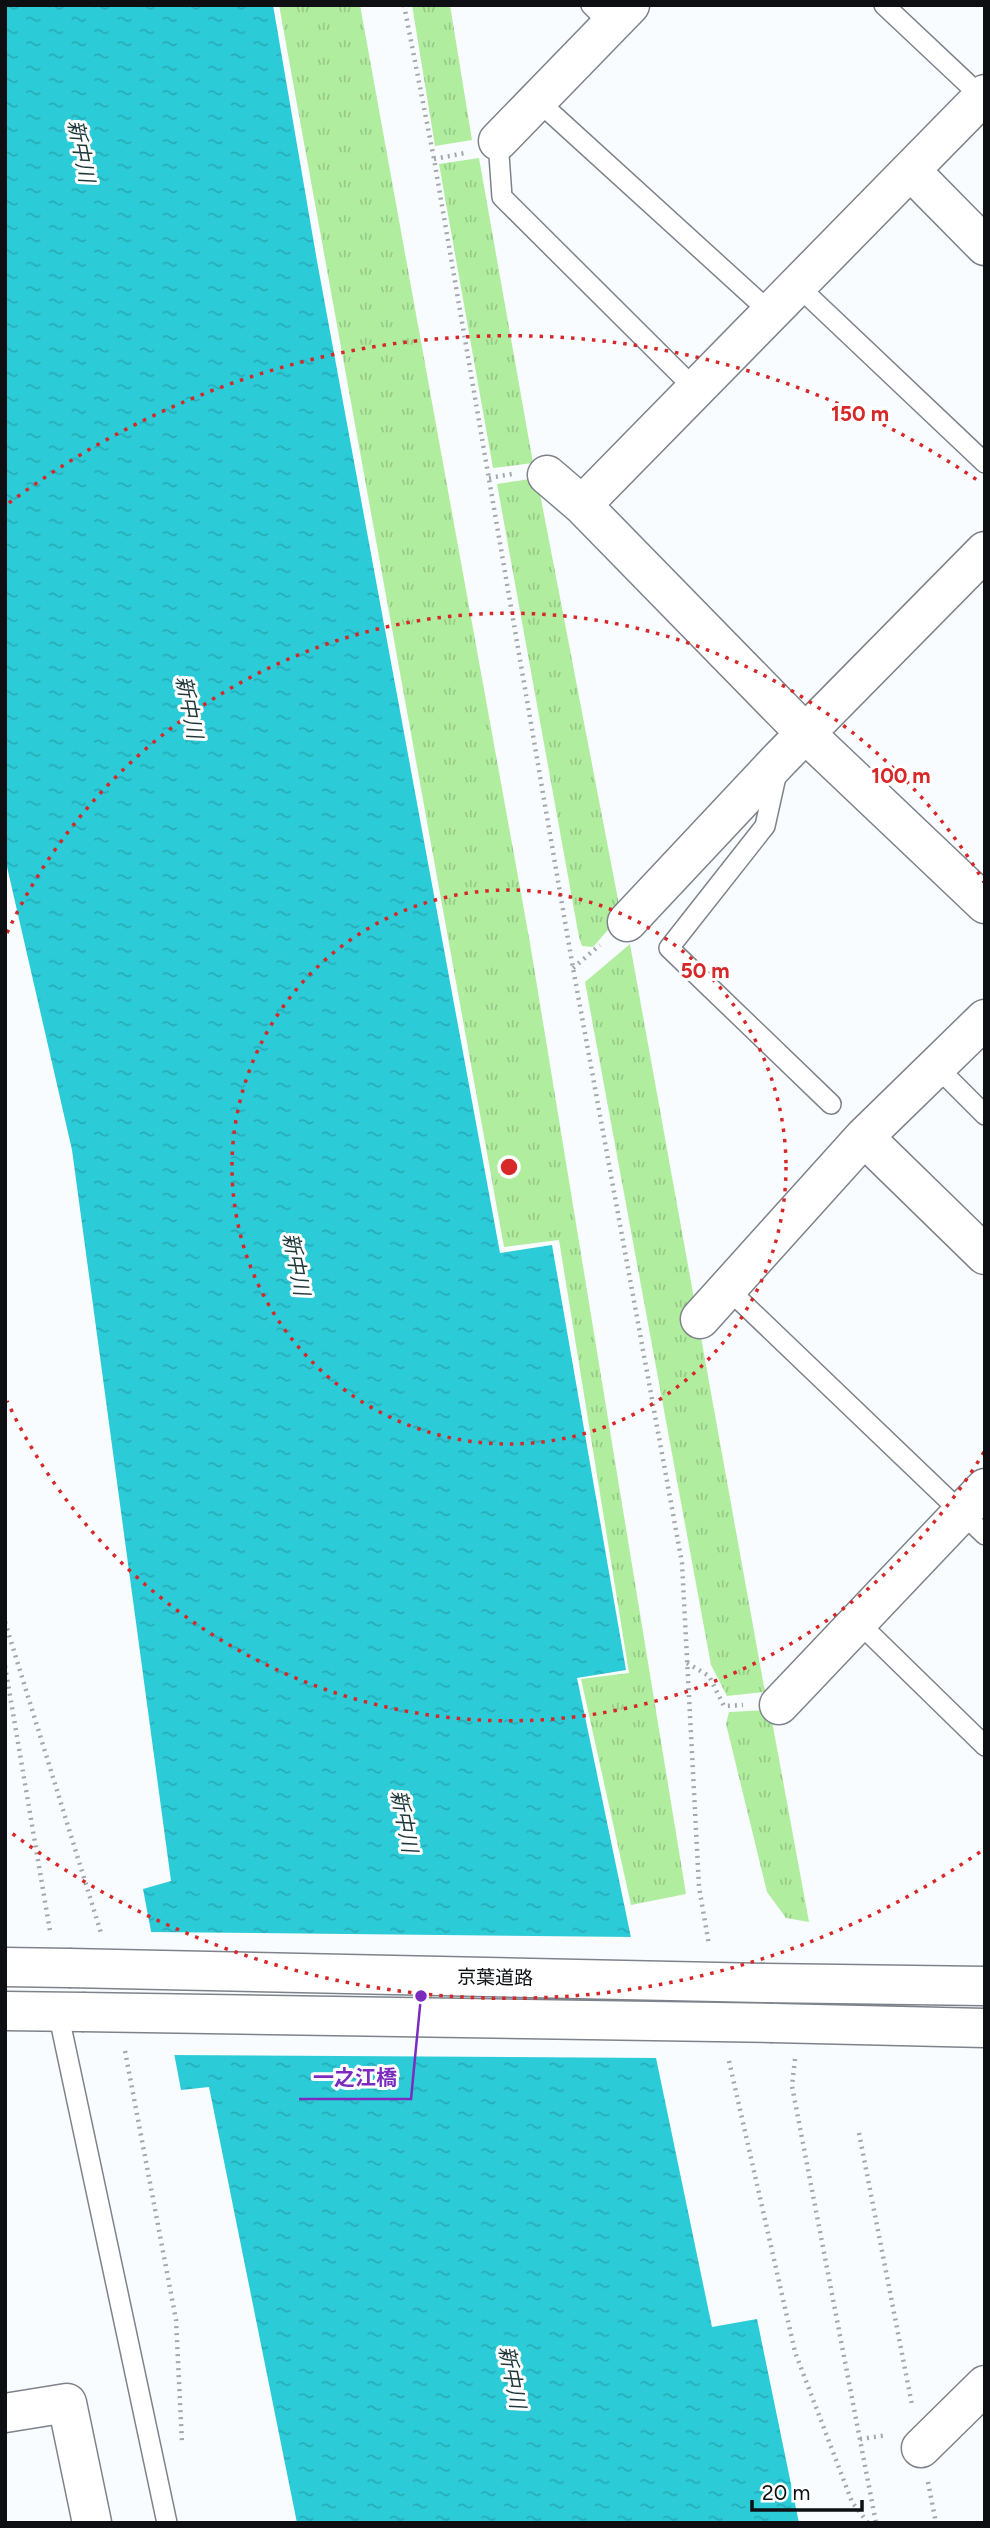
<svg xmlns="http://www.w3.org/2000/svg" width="990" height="2528" font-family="Figtree,'Noto Sans JP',sans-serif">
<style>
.grass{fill:url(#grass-tufts)}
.water{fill:url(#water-ripples)}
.pier{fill:#f9fcff}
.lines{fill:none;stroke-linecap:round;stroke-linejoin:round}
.service-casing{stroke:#7e838b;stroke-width:22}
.minor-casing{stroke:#7e838b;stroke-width:41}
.trunk-casing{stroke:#7e838b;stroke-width:41}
.path{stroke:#a5a8ab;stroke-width:4.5;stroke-dasharray:2 5;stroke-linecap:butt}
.service{stroke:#fff;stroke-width:19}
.minor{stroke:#fff;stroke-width:38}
.trunk{stroke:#fff;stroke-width:38}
.trunk-bridge-casing{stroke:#7e838b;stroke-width:41;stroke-linecap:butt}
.trunk-bridge{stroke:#fff;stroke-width:38}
.ring{fill:none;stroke:#d62828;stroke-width:3.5;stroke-dasharray:3.5 7}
.labels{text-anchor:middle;stroke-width:6;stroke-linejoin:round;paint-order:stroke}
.street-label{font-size:19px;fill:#0d0f12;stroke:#fff}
.water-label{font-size:21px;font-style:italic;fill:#1f383a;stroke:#fff}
.centre{fill:#d62828;stroke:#fff;stroke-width:3.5}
.ring-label{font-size:21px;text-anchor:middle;font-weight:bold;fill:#d62828;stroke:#fff;stroke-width:6;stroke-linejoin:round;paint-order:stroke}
.leader{fill:none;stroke:#7b2cbf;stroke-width:2.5}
.callout-dot{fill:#7b2cbf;stroke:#fff;stroke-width:2.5}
.callout-label{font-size:21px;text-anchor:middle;font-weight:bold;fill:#7b2cbf;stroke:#fff;stroke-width:6;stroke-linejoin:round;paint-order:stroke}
</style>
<defs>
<pattern id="grass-tufts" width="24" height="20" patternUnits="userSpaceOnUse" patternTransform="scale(1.75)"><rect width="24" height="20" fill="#b1ed9f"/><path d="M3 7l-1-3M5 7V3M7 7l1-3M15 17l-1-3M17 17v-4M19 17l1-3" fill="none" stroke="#97ca88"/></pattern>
<pattern id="water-ripples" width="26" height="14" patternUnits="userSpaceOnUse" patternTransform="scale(1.75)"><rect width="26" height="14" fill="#2ccbd8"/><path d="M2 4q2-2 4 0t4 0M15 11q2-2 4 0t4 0" fill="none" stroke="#26adb8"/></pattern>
</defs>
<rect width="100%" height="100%" fill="#f9fcff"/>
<path class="grass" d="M279 5H360L530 943 686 1894 631 1905 581 1679 629 1673 559 1240 504 1247Z
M412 5H450L472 140 435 146Z
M479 158 533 463 493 468 439 164Z
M537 478 621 915 593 947 582 946 579 937 497 484Z
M630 944 765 1692 727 1696 711 1665 585 982Z
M770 1710 809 1922 786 1918 767 1892 726 1724 729 1712Z"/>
<path class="water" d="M5 5H273L317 261 500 1253 552 1245 626 1670 577 1678 712 2327 757 2319 799 2523H297L209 2087 181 2090 143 1889 171 1881 72 1150 5 858Z"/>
<path class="pier" d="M148 1932 634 1937 659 2058 170 2055Z"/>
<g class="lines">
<g class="service-casing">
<path id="service" d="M591 5 611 25
M884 5 985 100
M538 101 771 313
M498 141 502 197 696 390
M798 286 985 463
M777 772 765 826 669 948 831 1104
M936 1066 985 1115
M727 1288 985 1535
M858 1622 985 1746
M58 2012 167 2523"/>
</g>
<g class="minor-casing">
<path id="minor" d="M498 141 630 5
M911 171 985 246
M547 475 582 505 805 733 985 904
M582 505 985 94
M627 922 780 759 985 551
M864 1137 985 1255
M700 1319 864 1137 985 1019
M779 1705 985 1488
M5 2413 67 2403 92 2523
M921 2448 985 2385"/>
</g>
<g class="trunk-casing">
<path id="trunk" d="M5 1967 69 1968
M764 1983 985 1986
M5 2011 82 2012
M773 2023 985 2028"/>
</g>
<path class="path" d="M404 5 434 159 573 968 682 1563 699 1887 709 1945
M434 159 465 153
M489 478 512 474
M573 968 600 945
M5 1622 101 1933
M687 1663 709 1676 724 1706 743 1705
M5 1666 50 1931
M125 2051 176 2320 182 2443
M795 2059 792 2086 876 2523
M729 2061 795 2352 852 2502 868 2523
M859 2133 912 2405
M860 2439 887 2435
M928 2482 936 2523"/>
<use href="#service" class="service"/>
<use href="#minor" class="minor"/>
<use href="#trunk" class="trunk"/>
<g class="trunk-bridge-casing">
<path id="trunk-bridge" d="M69 1968 764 1983
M82 2012 773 2023"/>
</g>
<use href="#trunk-bridge" class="trunk-bridge"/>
</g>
<g class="ring">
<circle cx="509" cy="1167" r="277"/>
<path d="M984 1452A554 554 0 0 1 7 1401M7 933A554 554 0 0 1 984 882"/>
<path d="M980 1852A831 831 0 0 1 9 1831M9 503A831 831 0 0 1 980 482"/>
</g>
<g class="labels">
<g class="street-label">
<text transform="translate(495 1977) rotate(1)" y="7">京葉道路</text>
</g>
<g class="water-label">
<text transform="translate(81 151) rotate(79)" y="7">新中川</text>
<text transform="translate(189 707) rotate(79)" y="7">新中川</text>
<text transform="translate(296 1264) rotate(79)" y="7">新中川</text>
<text transform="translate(404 1821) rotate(79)" y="7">新中川</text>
<text transform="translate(512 2377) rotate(79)" y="7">新中川</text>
</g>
</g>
<circle cx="509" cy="1167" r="10" class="centre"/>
<g class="ring-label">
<text x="860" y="421">150 m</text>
<text x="901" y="783">100 m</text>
<text x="705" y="978">50 m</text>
</g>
<path class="leader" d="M421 1996L411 2099H299"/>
<circle class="callout-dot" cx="421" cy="1996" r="7"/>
<g class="callout-label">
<text x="355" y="2085">一之江橋</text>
</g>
<rect width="990" height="2528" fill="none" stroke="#0d0f12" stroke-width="14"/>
<path d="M752 2500v10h110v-10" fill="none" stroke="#0d0f12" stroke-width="3.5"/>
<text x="762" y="2500" font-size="21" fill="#0d0f12" stroke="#ffffff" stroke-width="5" paint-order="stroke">20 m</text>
</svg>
